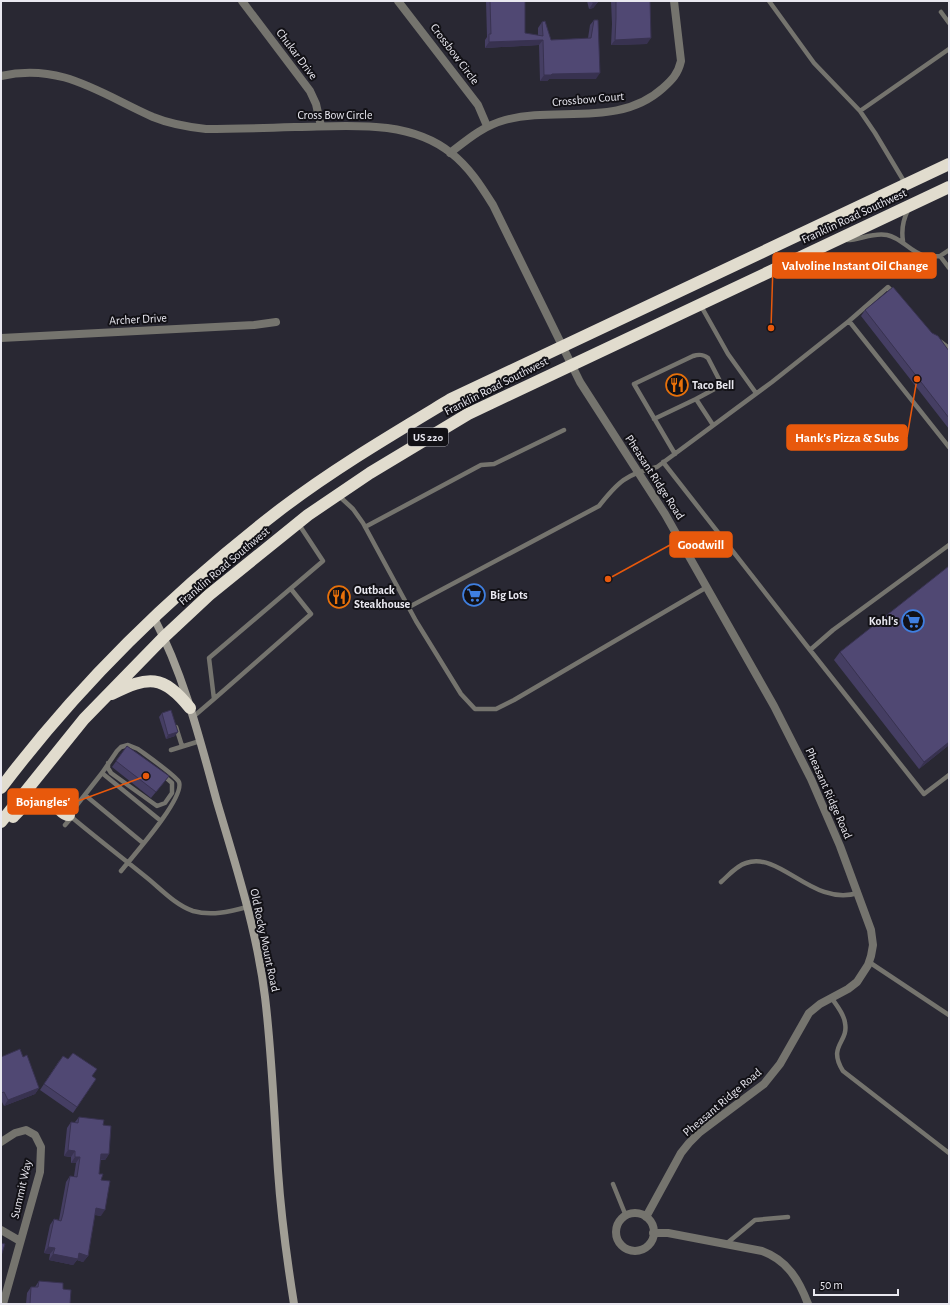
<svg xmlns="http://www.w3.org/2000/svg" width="950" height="1305" font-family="'Alegreya Sans',sans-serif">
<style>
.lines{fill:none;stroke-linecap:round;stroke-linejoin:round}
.lane{stroke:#75746e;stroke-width:4.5}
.street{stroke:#75746e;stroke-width:8}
.secondary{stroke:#a19e95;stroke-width:8}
.highway{stroke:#e1dcce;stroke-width:12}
.wall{fill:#453e63}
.shaded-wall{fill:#383250}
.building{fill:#504873;stroke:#383250}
.labels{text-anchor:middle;stroke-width:4;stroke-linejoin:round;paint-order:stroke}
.shield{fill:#121116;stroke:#a8a8af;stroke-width:1}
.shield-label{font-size:11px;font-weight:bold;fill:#e9e8f0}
.street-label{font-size:12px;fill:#e9e8f0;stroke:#121116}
.poi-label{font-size:12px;font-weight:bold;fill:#e9e8f0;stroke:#121116;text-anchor:start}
.leader{fill:none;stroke:#e8590c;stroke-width:1.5}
.callout-dot{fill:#e8590c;stroke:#121116;stroke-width:1.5}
.callout{fill:#e8590c;stroke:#e8590c;stroke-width:1.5}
.callout-label{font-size:13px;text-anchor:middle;font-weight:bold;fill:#fff}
</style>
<rect width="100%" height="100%" fill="#292833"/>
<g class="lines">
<path class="lane" d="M769 1 814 63 860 111 875 133 905 183
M941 12 949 23
M860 111 949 49
M847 240C860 240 873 232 887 235 902 238 910 252 925 256 929 257 935 256 940 256
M903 241C901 229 903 220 908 210
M949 250 940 256 949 268
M701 306 728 354 756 393
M849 321 888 287 894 293
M941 342 949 348
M654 419 696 399
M675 454 634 384 693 356C699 354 703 354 708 358L722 385 696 399 713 425
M663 462 810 650 833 630 949 545
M339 496 353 509 363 523 416 621 461 694 475 709H496L514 700 707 587
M365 527 481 465 494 464 564 430
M409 607 599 506C618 482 626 474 657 467L772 382 849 321 949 447
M810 650 924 794 949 775
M214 699 311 614 291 589
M193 717 214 699 209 658 323 561 298 523
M176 727 182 746
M171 750 200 741
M108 763V768L111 773 157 806 165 803 172 793V783L163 775
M102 773 161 821
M85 795 143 843
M65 825 72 817
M121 871C132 857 185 798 179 782 175 775 146 755 138 749L128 745 121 747 117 751 102 773 69 815C94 836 120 856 146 877 160 888 175 905 193 911 211 916 229 912 247 907
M721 882C729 875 736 866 746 863 781 851 812 907 858 893
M869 962 949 1015
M831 997C836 1005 844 1013 845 1023 849 1043 827 1045 843 1071L949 1153
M613 1184 626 1216
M726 1244 755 1220 788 1217"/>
<path class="street" d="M242 1 310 91 316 104 321 126
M398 1 478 105 487 126
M1 76C61 62 101 94 153 117 170 124 188 127 206 129 237 129 267 128 298 127 348 126 409 119 451 153 469 167 481 186 493 205L580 382 665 514 774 706 811 779 840 846 871 930 873 945 871 956 868 965 857 982 848 989 820 1004 809 1013 780 1064 764 1084 700 1132 689 1143 681 1153 646 1217
M450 153C468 139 483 126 505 120 557 106 619 128 663 88 672 80 678 74 681 61L674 1
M1 338 254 325 276 322
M1 1142 15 1133 26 1130 35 1135 41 1147 40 1172 3 1304
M616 1232a19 19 0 1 1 38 0a19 19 0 1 1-38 0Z
M1 1230 20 1241
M653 1233H668L762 1251C787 1260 799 1280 808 1304"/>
<path class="secondary" d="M154 618C184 675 200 740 217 802 236 866 257 931 265 997 272 1055 274 1113 278 1171 281 1215 287 1260 294 1304"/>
<path class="highway" d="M112 694C148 676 163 674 190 708
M1 788C80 683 177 589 281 509 335 468 393 434 451 399L949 164
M13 817C31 798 36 790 59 809 62 812 64 815 69 815
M1 822 84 719 164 637 209 595 308 515 370 473 468 414 949 187"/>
</g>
<path class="wall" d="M486 1H525V33L538 36V28L542 22 551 40 588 38 590 25 594 20 596 79H549L547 81H540L539 45 485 48V40L487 37Z
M587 1H597L598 2 593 8 589 9Z
M611 1H650L647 44 611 45 612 24Z
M865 310 932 333 949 351V429L861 316Z
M949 566V745L919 769 834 660 840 652Z
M162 713 175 736 166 739 159 717Z
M127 746 169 776 151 798 112 767Z
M1 1057H23L39 1088 35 1094 4 1106 1 1100Z
M68 1059 96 1079 73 1113 40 1090 59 1061Z
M79 1117 103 1125 109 1154 105 1160H100L99 1174 101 1180V1216L95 1215 88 1256 83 1262 77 1260 73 1265 49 1260 50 1254 44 1253 50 1225 54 1219 59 1220 66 1182 70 1176H74L76 1163H71V1157L64 1156 67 1128 71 1122H75Z
M39 1281 63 1289 70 1304H26L27 1293 31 1287H35Z"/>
<path class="shaded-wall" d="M598 2 593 8 589 9 593 3Z
M651 38 647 44 611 45 615 40Z
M543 40 539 45 485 48 489 42Z
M600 73 596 79H549L547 81H540L544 75 552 74Z
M178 732 175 736 166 739 168 735Z
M949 742V745L919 769 924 762Z
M39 1088 35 1094 4 1106 8 1100Z
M68 1150 75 1151 71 1157 64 1156Z
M101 1154H109L105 1160 97 1159Z
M75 1157H80L76 1163H71Z
M96 1208 105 1210 101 1216 92 1214Z
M48 1247 55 1248 50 1254 44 1253Z
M79 1253 88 1256 83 1262 77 1260 73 1265 49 1260 53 1254Z"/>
<path class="building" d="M490 1H525V33L543 36 542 22 545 21 551 40 591 38 594 20H598L600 73 552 74 551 75H544L543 40 489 42V34H491Z
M593 1H597L598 2 593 3Z
M616 1H650L651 38 615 40 616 18Z
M893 287 932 333 938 336 949 351V418L865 310Z
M949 566V742L924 762 840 652Z
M171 710 178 732 168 735 162 713Z
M127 746 169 776 156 792 116 761Z
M20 1049 23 1057 27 1055 39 1088 8 1100 4 1092 1 1093V1057Z
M73 1053 97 1069 92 1076 96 1079 77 1107 44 1084 63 1056 68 1059Z
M79 1117 104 1120 103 1125 111 1126 109 1154H101L99 1174H103L101 1180 110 1181 105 1210 96 1208 88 1256 79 1253 78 1259 53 1254 55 1248 48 1247 54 1219 61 1221 63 1214 70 1176 77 1177 80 1157H75V1151L68 1150 71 1122 78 1123Z
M1 1243 5 1244 1 1256Z
M39 1281 63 1283V1289L71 1290 70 1304H30L31 1287H38Z"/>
<defs>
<g id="restaurant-ring" transform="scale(1.15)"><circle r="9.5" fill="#121116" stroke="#e8710a" stroke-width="1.5"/><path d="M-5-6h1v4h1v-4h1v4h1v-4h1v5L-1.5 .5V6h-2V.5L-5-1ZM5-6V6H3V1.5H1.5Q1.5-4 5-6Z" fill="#e8710a"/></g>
<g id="supermarket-ring" transform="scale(1.15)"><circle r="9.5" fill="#121116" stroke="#3f7fe0" stroke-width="1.5"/><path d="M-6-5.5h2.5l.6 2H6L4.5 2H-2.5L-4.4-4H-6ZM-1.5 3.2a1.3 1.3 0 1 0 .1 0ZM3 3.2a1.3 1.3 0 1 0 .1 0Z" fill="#3f7fe0"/></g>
</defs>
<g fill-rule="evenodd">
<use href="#restaurant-ring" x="677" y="385"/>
<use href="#supermarket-ring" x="474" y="595"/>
<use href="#restaurant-ring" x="339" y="597"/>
<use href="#supermarket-ring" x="913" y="621"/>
</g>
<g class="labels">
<rect class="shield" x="408" y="428" width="40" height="18" rx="3"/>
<g class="shield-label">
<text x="428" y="441">US 220</text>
</g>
<g class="street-label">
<text transform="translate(297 54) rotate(53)" y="4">Chukar Drive</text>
<text transform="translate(455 54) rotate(53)" y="4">Crossbow Circle</text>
<text transform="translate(588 99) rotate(-5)" y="4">Crossbow Court</text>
<text x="335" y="119">Cross Bow Circle</text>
<text transform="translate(854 216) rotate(-25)" y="4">Franklin Road Southwest</text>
<text transform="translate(138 319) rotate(-3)" y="4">Archer Drive</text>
<text transform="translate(496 386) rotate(-27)" y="4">Franklin Road Southwest</text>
<text transform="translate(655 477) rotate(57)" y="4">Pheasant Ridge Road</text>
<text transform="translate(224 566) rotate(-40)" y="4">Franklin Road Southwest</text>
<text transform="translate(829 793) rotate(66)" y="4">Pheasant Ridge Road</text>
<text transform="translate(265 940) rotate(78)" y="4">Old Rocky Mount Road</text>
<text transform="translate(722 1102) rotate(-40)" y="4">Pheasant Ridge Road</text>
<text transform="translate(21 1189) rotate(-77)" y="4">Summit Way</text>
</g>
<g class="poi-label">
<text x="692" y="389">Taco Bell</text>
<text x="354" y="594">Outback<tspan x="354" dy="14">Steakhouse</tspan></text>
<text x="490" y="599">Big Lots</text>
<text x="898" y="625" text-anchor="end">Kohl's</text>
</g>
</g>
<path class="leader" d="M771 328L773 265M917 379L907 437M608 579L670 545M146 776L78 801"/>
<g class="callout-dot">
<circle cx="771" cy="328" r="4"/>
<circle cx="917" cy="379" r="4"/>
<circle cx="608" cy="579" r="4"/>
<circle cx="146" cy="776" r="4"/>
</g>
<g class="callout">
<rect x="773" y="253" width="163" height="25" rx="4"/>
<rect x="787" y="425" width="120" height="25" rx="4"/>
<rect x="670" y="532" width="62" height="25" rx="4"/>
<rect x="8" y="789" width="70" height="25" rx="4"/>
</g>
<g class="callout-label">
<text x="855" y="270">Valvoline Instant Oil Change</text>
<text x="847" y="442">Hank's Pizza &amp; Subs</text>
<text x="701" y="549">Goodwill</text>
<text x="43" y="806">Bojangles'</text>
</g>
<rect width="950" height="1305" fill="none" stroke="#e9e8f0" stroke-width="4"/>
<path d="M814 1289v6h84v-6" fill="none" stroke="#e9e8f0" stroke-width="2"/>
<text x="820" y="1289" font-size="12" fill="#e9e8f0" stroke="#121116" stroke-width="3" paint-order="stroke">50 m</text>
</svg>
